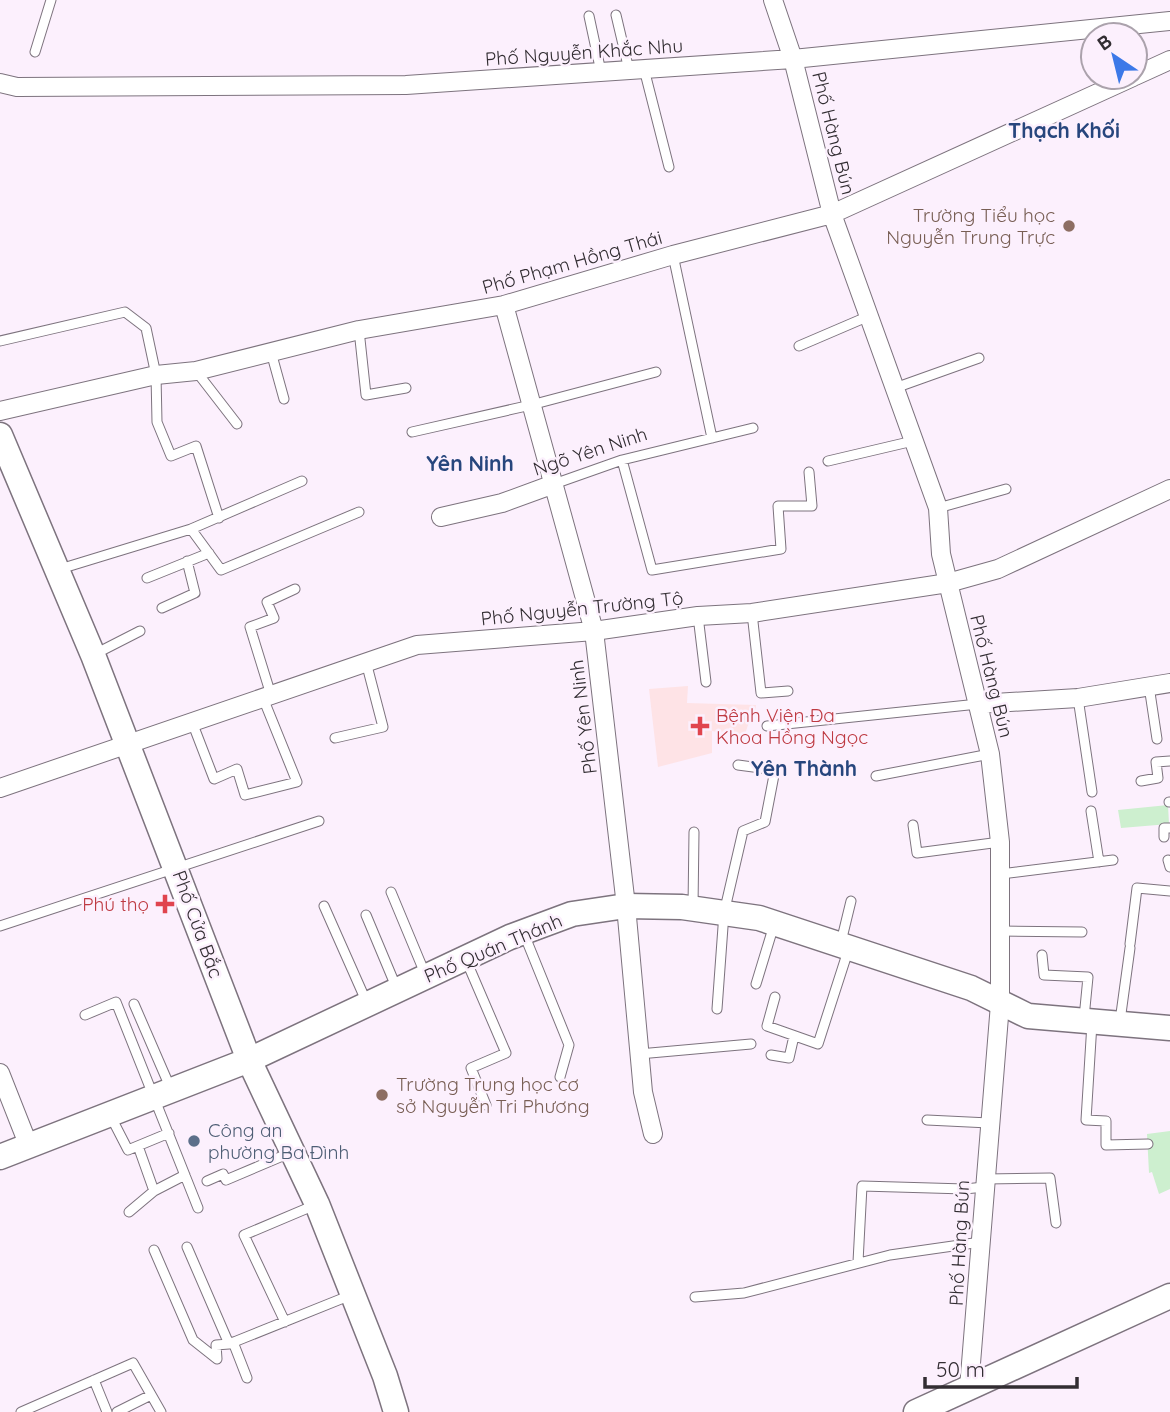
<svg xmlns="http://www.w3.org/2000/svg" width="1170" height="1412" font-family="Quicksand,sans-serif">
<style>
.medical{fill:#fee3e6}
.green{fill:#cdefcf}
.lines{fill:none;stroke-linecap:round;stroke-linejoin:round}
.lane-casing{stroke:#7d737e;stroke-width:11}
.street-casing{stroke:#7d737e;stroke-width:20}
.secondary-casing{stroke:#7d737e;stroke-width:27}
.lane{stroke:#fff;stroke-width:9}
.street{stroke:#fff;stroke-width:18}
.secondary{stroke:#fff;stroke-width:24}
.education-dot{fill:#8d6e63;stroke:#fcf0fd;stroke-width:2.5}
.health-dot{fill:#e0444e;stroke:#fcf0fd;stroke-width:2.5}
.service-dot{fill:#5c6f8a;stroke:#fcf0fd;stroke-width:2.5}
.labels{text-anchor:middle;stroke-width:5;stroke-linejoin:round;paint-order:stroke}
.street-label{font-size:19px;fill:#322d32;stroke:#fcf0fd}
.education-label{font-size:19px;fill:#785e54;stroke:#fcf0fd;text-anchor:end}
.health-label{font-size:19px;fill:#be3a42;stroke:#fcf0fd;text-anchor:start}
.service-label{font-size:19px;fill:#4e5e75;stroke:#fcf0fd;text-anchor:start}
.neighbourhood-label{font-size:21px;font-weight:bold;fill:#27467d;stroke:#fcf0fd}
</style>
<rect width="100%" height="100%" fill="#fcf0fd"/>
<path class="medical" d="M688 686 687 703 756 705 754 720 749 722 744 737 712 731V753L658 767 649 689Z"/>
<path class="green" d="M1168 805 1169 824 1121 828 1118 810Z
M1170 1131V1189L1159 1194 1152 1172 1149 1173 1147 1134Z"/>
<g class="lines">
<g class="lane-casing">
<path id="lane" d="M616 15 629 70
M589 16 601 72
M35 52 51 0
M644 69 669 167
M673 255 712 438
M359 330 366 395 406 388
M0 341 125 312 146 328 156 375 157 422 171 456 196 446 219 518
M799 346 869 316
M271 352 284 399
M196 371 237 424
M895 388 979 358
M412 432 531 405 656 372
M622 460 652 570 781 549 778 506H812L809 472
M828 461 913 441
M554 484 622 460 753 428
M938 508 1006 489
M191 529 221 570 359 512
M60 569 191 529 302 481
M147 578 209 553
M162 608 195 593 187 561
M752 613 761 693 788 691
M698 616 706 682
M95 654 140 631
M1149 686 1157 739
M271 695 250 627 274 618 267 602 295 589
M1078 698 1092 792
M192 722 214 779 237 769 245 795 297 782 263 698
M767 726 978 704
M335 738 383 727 366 662
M876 776 990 754
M1141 781 1158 778 1156 762 1170 761
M1169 802H1170
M1091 811 1099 862
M913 825 917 853 1000 842
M1164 837V828H1170
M1168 860 1170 867
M1001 874 1113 860
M391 892 426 976
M324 906 367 1003
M693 907 694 832
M366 915 397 989
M0 926 319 821
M1000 931 1082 932
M524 934 569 1045 560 1077
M841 942 851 901
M1130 944 1137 888 1170 891
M1042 955 1044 975 1088 977 1084 1018
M466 960 506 1053 471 1068 486 1105
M756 984 774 925
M775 997 767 1026 818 1044 848 951
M134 1004 170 1087
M717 1009 724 913 743 831 765 822 775 770 738 765
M85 1015 116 1002 198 1208
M1120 1021 1130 948
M1092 1023 1086 1120 1106 1121V1145L1148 1144
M639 1054 751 1044
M771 1055 789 1058 794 1036
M111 1117 128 1150 169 1133
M927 1120 989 1123
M138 1146 154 1191
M986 1179 1050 1178 1056 1223
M207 1181 223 1174 226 1180 292 1152
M129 1212 154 1191 185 1175
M187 1247 229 1344
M154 1250 193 1340 217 1359 216 1345 229 1344 351 1295
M858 1262 862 1186 965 1189 984 1187
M695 1297 744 1293 890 1255 981 1242
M285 1322 244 1235 315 1205
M233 1342 247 1378
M94 1380 107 1412
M21 1412 133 1363 161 1412
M117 1412 151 1395"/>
</g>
<g class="street-casing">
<path id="street" d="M773 0 793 59 832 214 938 508 941 554 990 754 1000 842V1004L969 1388
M1135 76 1170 60
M0 83 17 87 406 85 793 59 1170 21
M504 305 594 631 626 906 643 1092 653 1134
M0 411 156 375 196 371 359 330 504 305 673 255 832 214 1133 77
M441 517 502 503 554 484
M978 704 1078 698 1170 683
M0 788 417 645 594 631 698 616 752 613 948 583 998 569 1170 489
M0 1073 28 1144"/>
</g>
<g class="secondary-casing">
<path id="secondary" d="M0 435 93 655 249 1060 317 1204 385 1376 396 1412
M0 1157 249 1060 510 937 572 914 626 906 682 907 759 918 971 988 1028 1016 1170 1028
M916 1412 1170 1296"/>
</g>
<use href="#lane" class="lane"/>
<use href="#street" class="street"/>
<use href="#secondary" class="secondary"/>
</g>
<g class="education-dot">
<circle cx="1069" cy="226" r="7"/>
<circle cx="382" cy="1095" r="7"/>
</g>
<g class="health-dot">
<path d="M696.5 715.5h7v7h7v7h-7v7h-7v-7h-7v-7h7z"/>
<path d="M161.5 893.5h7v7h7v7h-7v7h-7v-7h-7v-7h7z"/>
</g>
<circle class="service-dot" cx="194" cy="1141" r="7"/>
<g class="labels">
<g class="street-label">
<text transform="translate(584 52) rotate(-4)" y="7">Phố Nguyễn Khắc Nhu</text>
<text transform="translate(834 133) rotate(76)" y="7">Phố Hàng Bún</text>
<text transform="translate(572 262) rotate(-16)" y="7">Phố Phạm Hồng Thái</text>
<text transform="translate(590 451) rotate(-18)" y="7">Ngõ Yên Ninh</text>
<text transform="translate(582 608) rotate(-6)" y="7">Phố Nguyễn Trường Tộ</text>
<text transform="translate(992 676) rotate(76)" y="7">Phố Hàng Bún</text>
<text transform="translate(583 717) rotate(-97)" y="7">Phố Yên Ninh</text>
<text transform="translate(198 924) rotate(70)" y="7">Phố Cửa Bắc</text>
<text transform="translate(493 948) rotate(-23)" y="7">Phố Quán Thánh</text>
<text transform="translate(959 1243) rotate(-87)" y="7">Phố Hàng Bún</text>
</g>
<g class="education-label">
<text x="1055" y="222">Trường Tiểu học<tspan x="1055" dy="22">Nguyễn Trung Trực</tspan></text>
<text x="396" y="1091" text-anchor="start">Trường Trung học cơ<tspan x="396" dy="22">sở Nguyễn Tri Phương</tspan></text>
</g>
<g class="health-label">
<text x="716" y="722">Bệnh Viện Đa<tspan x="716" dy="22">Khoa Hồng Ngọc</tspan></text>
<text x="149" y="911" text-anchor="end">Phú thọ</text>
</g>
<g class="service-label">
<text x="208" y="1137">Công an<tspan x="208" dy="22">phường Ba Đình</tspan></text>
</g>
<g class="neighbourhood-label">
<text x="1064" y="138">Thạch Khối</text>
<text x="470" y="471">Yên Ninh</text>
<text x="804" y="776">Yên Thành</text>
</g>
</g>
<g transform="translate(1114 56) rotate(325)"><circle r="33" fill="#fcf0fd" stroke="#aba2ac" stroke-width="2"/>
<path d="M0-5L12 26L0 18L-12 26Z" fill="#3c79e8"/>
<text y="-10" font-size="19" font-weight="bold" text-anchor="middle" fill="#322d32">B</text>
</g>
<path d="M925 1377v10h152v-10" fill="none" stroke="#322d32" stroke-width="3.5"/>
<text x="936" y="1377" font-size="21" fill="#322d32" stroke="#fcf0fd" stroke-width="5" paint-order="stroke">50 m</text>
</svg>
